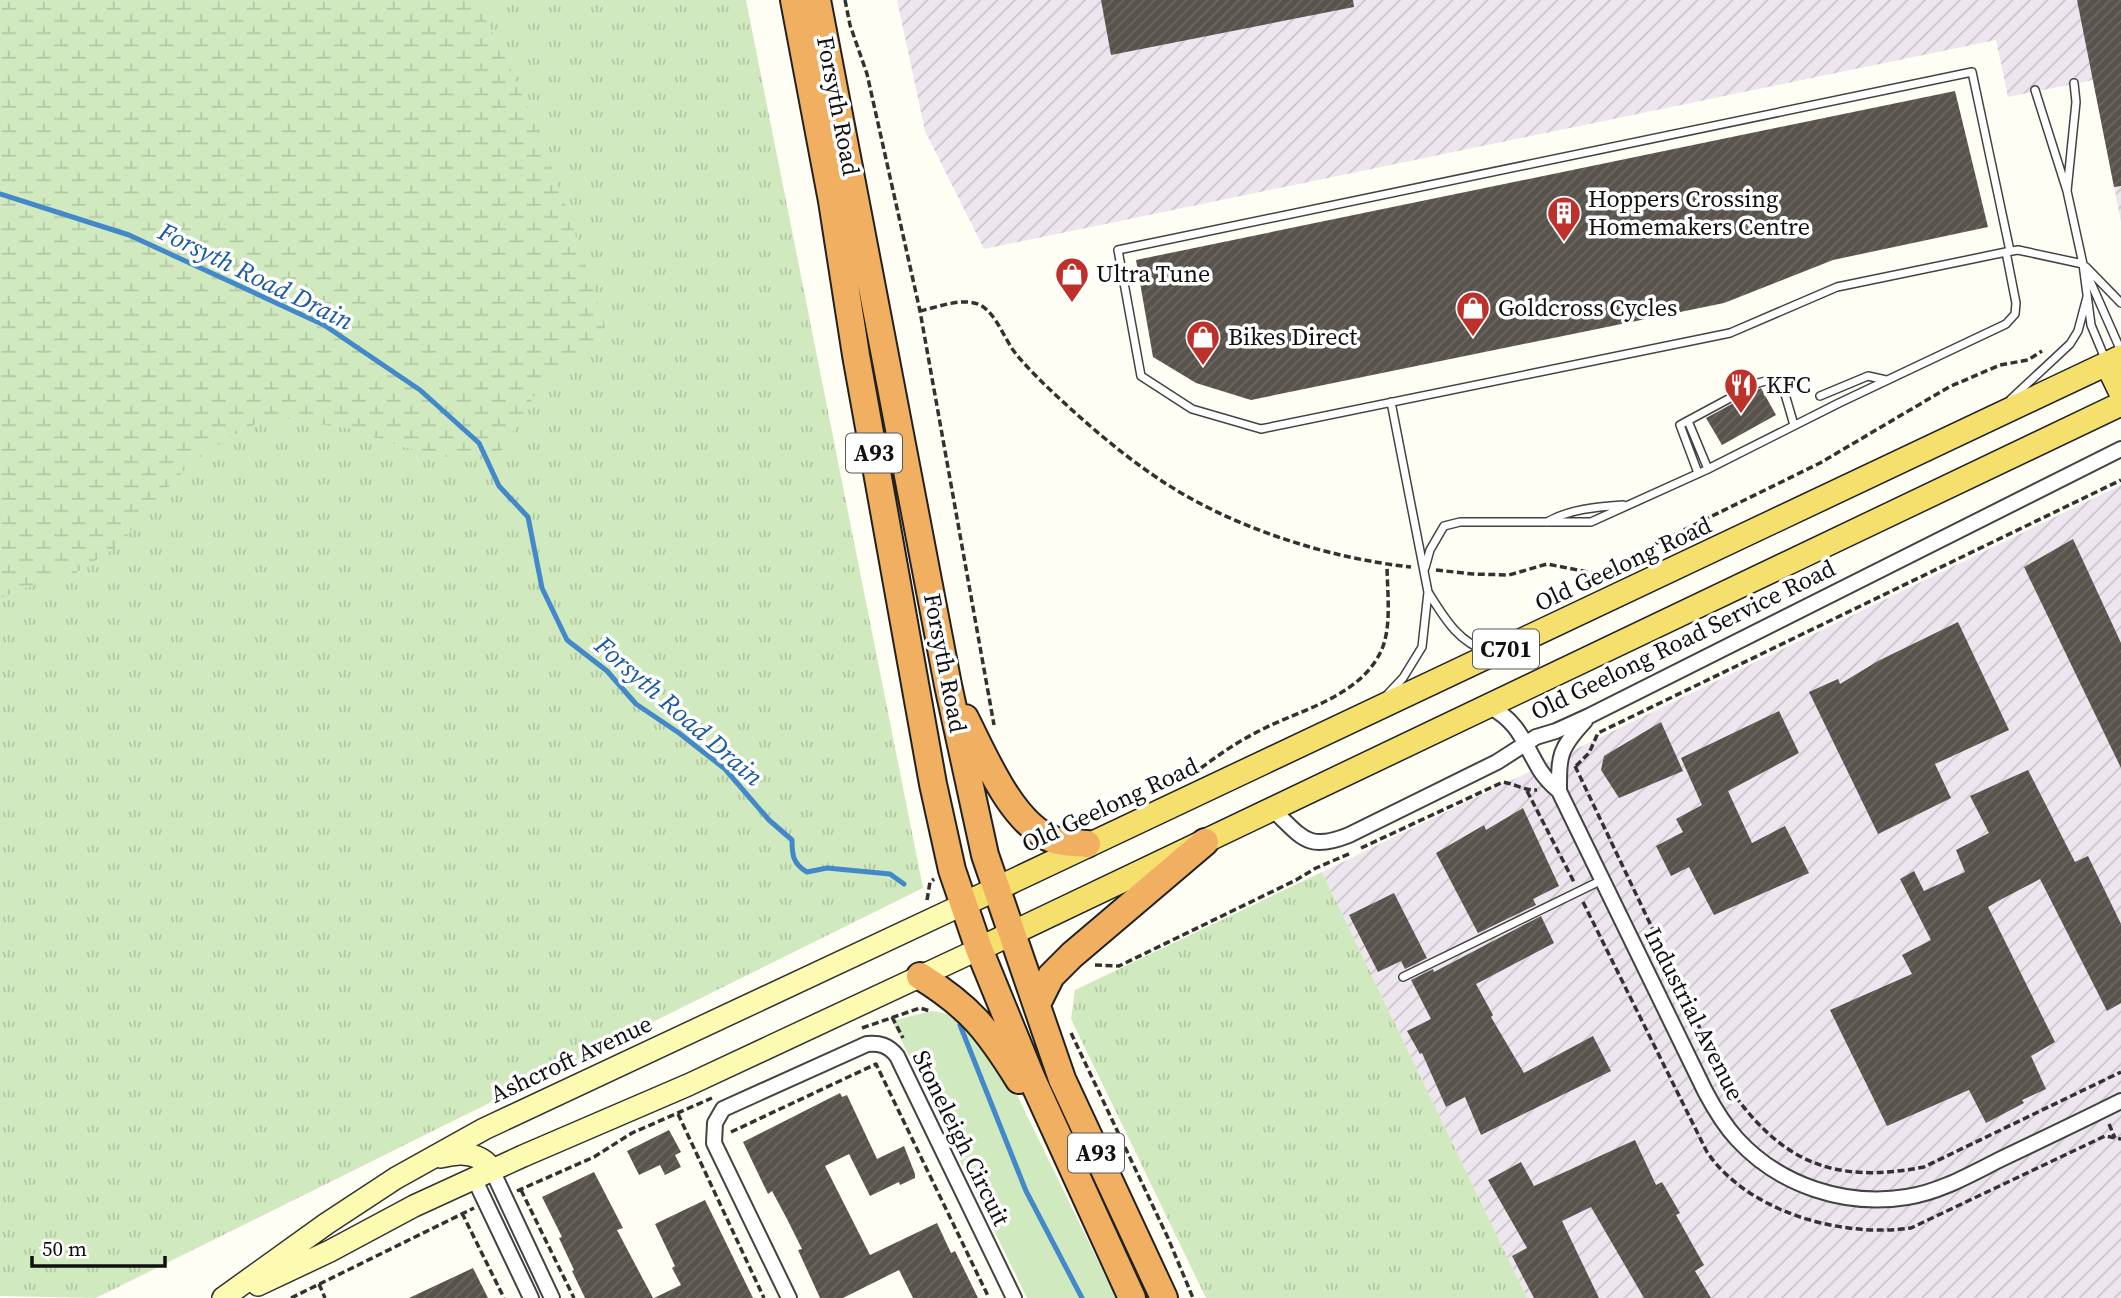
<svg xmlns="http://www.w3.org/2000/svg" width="2121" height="1298" font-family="'Source Serif 4',serif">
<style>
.industrial{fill:url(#industrial-furrows)}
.grass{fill:url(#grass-tufts)}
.wetland{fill:url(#wetland-marsh)}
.park{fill:#d0e9be}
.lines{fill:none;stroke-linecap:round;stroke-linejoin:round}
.stream{stroke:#4288cb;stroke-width:5}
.building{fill:url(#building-hatch)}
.lane-casing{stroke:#434343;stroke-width:10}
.street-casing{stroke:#434343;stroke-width:18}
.secondary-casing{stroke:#323232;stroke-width:24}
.primary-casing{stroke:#212121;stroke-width:26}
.highway-casing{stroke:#212121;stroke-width:30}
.path{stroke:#323232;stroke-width:3.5;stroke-dasharray:7 3.5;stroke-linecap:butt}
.lane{stroke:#fff;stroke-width:7}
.street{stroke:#fff;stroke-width:14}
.secondary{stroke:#fdfbb1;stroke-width:21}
.primary{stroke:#f5e06e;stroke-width:23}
.highway{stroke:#f0af61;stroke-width:26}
.labels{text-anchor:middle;stroke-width:7;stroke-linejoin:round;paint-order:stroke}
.shield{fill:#fff;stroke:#585858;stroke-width:2}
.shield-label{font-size:23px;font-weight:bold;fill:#101010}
.street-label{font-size:24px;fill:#101010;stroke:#fff}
.poi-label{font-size:24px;fill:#101010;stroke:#fff;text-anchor:start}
.water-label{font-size:26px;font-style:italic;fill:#1b5aa1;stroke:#fff}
</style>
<defs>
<pattern id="industrial-furrows" width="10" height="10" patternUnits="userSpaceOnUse" patternTransform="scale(1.75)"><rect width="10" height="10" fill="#eee6ee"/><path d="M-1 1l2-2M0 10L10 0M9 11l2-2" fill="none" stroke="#cbc4cb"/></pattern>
<pattern id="grass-tufts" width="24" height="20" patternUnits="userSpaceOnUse" patternTransform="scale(1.75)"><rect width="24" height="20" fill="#d0e9be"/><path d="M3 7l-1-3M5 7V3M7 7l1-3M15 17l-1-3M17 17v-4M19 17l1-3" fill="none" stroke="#b2c7a2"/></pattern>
<pattern id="wetland-marsh" width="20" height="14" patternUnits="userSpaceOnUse" patternTransform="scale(1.75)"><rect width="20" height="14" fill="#d0e9be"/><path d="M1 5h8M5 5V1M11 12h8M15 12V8" fill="none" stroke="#b2c7a2"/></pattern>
<pattern id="building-hatch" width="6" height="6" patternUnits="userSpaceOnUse" patternTransform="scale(1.75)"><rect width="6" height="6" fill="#59534d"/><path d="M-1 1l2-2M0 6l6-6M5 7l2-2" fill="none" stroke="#6c6762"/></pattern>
</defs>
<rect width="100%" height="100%" fill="#fffef4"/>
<path class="industrial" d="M897 0H2121V222L2093 80 2008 97 1996 40 984 249 925 131Z
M2121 485V1298H1527L1322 872Z"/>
<path class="grass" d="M0 0H746L923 888 96 1298 0 1296Z
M1322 872 1527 1298H1206L1071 1019 1075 990Z"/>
<path class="wetland" d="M0 0H475C533 102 570 214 605 326V337L595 349 578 362 563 367 535 394 502 450 483 459 469 462 403 447 351 429 271 416 228 438 189 465 141 517 121 544 74 574 41 582 0 598Z"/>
<path class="park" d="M931 1011C960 1014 972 1028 993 1046L1116 1298H1027L892 1021Z"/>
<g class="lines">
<path class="stream" d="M0 194 129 235 324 325 420 390 479 443 499 486 528 517 542 588 567 640 607 671 636 704 679 733 725 769 769 820 792 840C792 855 793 864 807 872L827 868 890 874 904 884
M960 1025 1026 1191 1082 1298"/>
</g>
<path class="building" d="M1101 0H1353L1354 7 1111 55Z
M2077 0H2121V186L2114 187Z
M1955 91 1988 227 1833 260 1724 303 1251 400 1196 383 1153 357 1136 260Z
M1761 388 1776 415 1722 445 1706 418Z
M2073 539 2121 643V768L2024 567Z
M1958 622 2009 730 1935 764 1951 798 1878 834 1809 692 1838 679 1840 684 1878 661Z
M1779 711 1799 753 1728 791 1752 843 1785 826 1809 873 1714 915 1689 867 1671 876 1656 846 1683 832 1676 819 1702 805 1681 758Z
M1661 722 1683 771 1619 798 1601 770 1604 756Z
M2028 770 2075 862 2088 856 2121 924V1003L2107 1011 2040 879 2000 900 1988 907 2055 1042 2031 1056 2046 1089 2022 1100 2024 1103 1986 1123 1969 1090 1887 1126 1830 1010 1912 974 1902 955 1931 940 1900 879 1914 871 1924 891 1965 872 1956 850 1989 833 1970 796Z
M1523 808 1559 886 1533 899 1536 905 1478 933 1436 853 1484 825 1486 830Z
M1394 893 1427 958 1405 969 1401 961 1378 972 1349 915Z
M1541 916 1554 943 1476 984 1493 1015 1491 1017 1524 1073 1593 1036 1611 1071 1481 1135 1465 1097 1446 1107 1422 1053 1420 1054 1407 1031 1431 1019 1411 980 1433 969 1434 972Z
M840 1093 842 1097 847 1095 877 1159 904 1146 915 1174V1178L900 1185 899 1182 870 1196 849 1154 825 1166 870 1255 937 1223 951 1253 955 1251 978 1298H913L899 1270 843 1298H820L798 1250 802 1249 787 1219 772 1191 768 1194 743 1142Z
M669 1130 681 1152 675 1155 681 1167 665 1175 660 1165 639 1175 627 1151Z
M1635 1140 1656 1185 1662 1182 1680 1213 1676 1215 1704 1265 1695 1271 1711 1298H1644L1591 1207 1562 1221 1599 1298H1534L1512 1256 1527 1248 1488 1180 1521 1162 1534 1186Z
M594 1172 623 1228 617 1230 653 1298H585L572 1271 574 1270 559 1238 562 1237 542 1197Z
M705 1200 753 1298H654L681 1285 672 1268 675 1266 655 1224Z
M473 1268 488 1298H409Z"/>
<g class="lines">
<g class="lane-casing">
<path id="lane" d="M2035 90 2067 191 2076 102 2074 83
M2010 251 1972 72 1118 250 1141 376 1192 409 1261 429 1730 333 1837 287 2006 252 2018 250 2083 264 2067 191
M2083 264 2091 325 2106 361
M2086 267 2121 303
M2087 274 2121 351
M1820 396 1868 376 1886 380
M2011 399 2070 344 2078 331 2087 297
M1688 421 1708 469
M1698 473 1680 425 1758 383 1770 380 1782 384 1794 425
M1547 522C1570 509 1596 507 1623 505
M1425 568 1430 550 1444 526 1460 522H1591L1706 470 1839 403 2006 324 2015 314 2016 303 2006 252
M1428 592C1443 616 1459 644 1488 651
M1388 694 1403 678 1422 647 1428 592 1391 402
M1403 977 1602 880"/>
</g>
<g class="street-casing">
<path id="street" d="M1489 706C1520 723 1523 742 1540 770 1545 778 1552 785 1559 791L1705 1091C1714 1108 1724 1125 1737 1139 1780 1186 1846 1207 1907 1197 1940 1192 1971 1174 2001 1159 2041 1140 2081 1121 2121 1101
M1559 791C1559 755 1559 749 1585 721
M1272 809C1302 837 1307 852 1349 835L1497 762 1536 737 1556 731 1589 716 2121 449
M492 1170 552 1298
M474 1178 531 1298
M789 1298 714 1143 715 1123 723 1109 867 1044C880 1043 888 1045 897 1056L1014 1298"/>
</g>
<g class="secondary-casing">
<path id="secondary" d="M441 1157C459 1152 481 1152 492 1170
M258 1285 330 1251 414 1206 523 1156 688 1085 979 949
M223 1298 326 1224 396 1178 484 1129 962 905"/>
</g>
<g class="primary-casing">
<path id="primary" d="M2107 364 2121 393
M962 905 2121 357
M979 949 2121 404"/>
</g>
<g class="highway-casing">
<path id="highway" d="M794 0 832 201 856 355 933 784 952 870 979 949 1032 1079 1132 1298
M817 0 948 685 985 855 1062 1079 1164 1298
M965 718C984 755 1012 825 1054 840 1064 843 1077 843 1087 844
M920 976C970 1007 988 1030 1019 1080
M1037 1004 1051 976 1072 955 1205 842"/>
</g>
<path class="path" d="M845 0 850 25 867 74 920 311 994 725
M920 311C938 307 965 296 982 306 996 315 1004 337 1013 350 1022 362 1034 374 1045 385 1080 418 1116 450 1156 477 1227 526 1326 558 1411 567
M1436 570 1473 574 1509 575 1547 564 1593 573 1621 569 1649 547 1820 463 1949 387 2000 365 2028 360 2042 351
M1575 766 1726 1083C1779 1161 1831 1185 1924 1167L2121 1072
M1576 766 1589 753 1598 733 2121 480
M1201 768C1221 753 1242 739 1265 728 1306 708 1362 695 1382 649 1392 624 1387 591 1387 564
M1527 791 1574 882
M1076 820 1091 818 1112 810
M1361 848 1503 782C1515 784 1525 791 1537 790
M927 900 930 882 934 879
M1583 902 1707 1152C1748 1212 1841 1238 1911 1228L2105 1136 2121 1139
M1095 965 1119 966 1296 880 1316 868 1351 853
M892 1017 903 1038
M862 1028 920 1008 930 1011
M1071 1033 1168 1238 1193 1298
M678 1114 764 1298
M2109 1124 2115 1138
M731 1132 876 1064 989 1298
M521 1190 574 1298
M517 1191 594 1157 632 1133 712 1098
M462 1213 504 1298
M319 1284 325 1298
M291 1298 474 1208"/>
<use href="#lane" class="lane"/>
<use href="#street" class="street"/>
<use href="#secondary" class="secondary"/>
<use href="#primary" class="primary"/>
<use href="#highway" class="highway"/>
</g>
<defs>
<g id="building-pin" transform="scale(1.75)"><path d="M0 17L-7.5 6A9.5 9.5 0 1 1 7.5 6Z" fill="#be312b" stroke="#fff"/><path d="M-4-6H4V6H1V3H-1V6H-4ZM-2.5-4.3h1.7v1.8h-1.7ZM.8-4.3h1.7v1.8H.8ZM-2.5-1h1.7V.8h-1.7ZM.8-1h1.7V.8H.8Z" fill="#fff"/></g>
<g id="shop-pin" transform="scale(1.75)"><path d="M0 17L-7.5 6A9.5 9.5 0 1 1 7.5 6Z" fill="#be312b" stroke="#fff"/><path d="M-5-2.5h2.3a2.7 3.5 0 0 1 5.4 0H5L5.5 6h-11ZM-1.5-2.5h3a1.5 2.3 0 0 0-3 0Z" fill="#fff"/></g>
<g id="restaurant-pin" transform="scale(1.75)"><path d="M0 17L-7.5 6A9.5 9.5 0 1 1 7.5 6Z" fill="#be312b" stroke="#fff"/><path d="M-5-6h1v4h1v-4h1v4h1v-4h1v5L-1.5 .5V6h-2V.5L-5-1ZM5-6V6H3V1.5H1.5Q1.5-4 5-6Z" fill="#fff"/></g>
</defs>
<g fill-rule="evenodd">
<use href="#building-pin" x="1564" y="213"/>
<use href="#shop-pin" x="1072" y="274"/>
<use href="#shop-pin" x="1473" y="308"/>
<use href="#shop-pin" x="1203" y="337"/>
<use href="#restaurant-pin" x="1741" y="385"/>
</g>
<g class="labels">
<g class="shield">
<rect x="846" y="433.5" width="56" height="39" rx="5"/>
<rect x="1473" y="629.5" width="66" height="39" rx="5"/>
<rect x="1068" y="1133.5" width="56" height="39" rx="5"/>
</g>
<g class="shield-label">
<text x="874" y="461">A93</text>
<text x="1506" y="657">C701</text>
<text x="1096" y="1161">A93</text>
</g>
<g class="street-label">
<text transform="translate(838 106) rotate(79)" y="8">Forsyth Road</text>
<text transform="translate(1623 564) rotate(-25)" y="8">Old Geelong Road</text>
<text transform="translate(1683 640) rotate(-26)" y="8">Old Geelong Road Service Road</text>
<text transform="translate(945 663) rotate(79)" y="8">Forsyth Road</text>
<text transform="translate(1110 805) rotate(-25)" y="8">Old Geelong Road</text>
<text transform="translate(1694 1014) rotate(63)" y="8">Industrial Avenue</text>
<text transform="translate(571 1059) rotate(-25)" y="8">Ashcroft Avenue</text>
<text transform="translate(961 1138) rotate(64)" y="8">Stoneleigh Circuit</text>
</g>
<g class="poi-label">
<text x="1588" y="207">Hoppers Crossing<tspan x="1588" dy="28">Homemakers Centre</tspan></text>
<text x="1096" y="282">Ultra Tune</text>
<text x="1498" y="316">Goldcross Cycles</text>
<text x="1228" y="345">Bikes Direct</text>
<text x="1766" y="393">KFC</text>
</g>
<g class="water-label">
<text transform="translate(256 276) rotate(26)" y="9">Forsyth Road Drain</text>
<text transform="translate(679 711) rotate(41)" y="9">Forsyth Road Drain</text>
</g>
</g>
<path d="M32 1256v10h133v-10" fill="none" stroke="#101010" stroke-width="3.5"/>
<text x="42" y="1256" font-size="21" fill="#101010" stroke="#ffffff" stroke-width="5" paint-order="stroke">50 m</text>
</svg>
